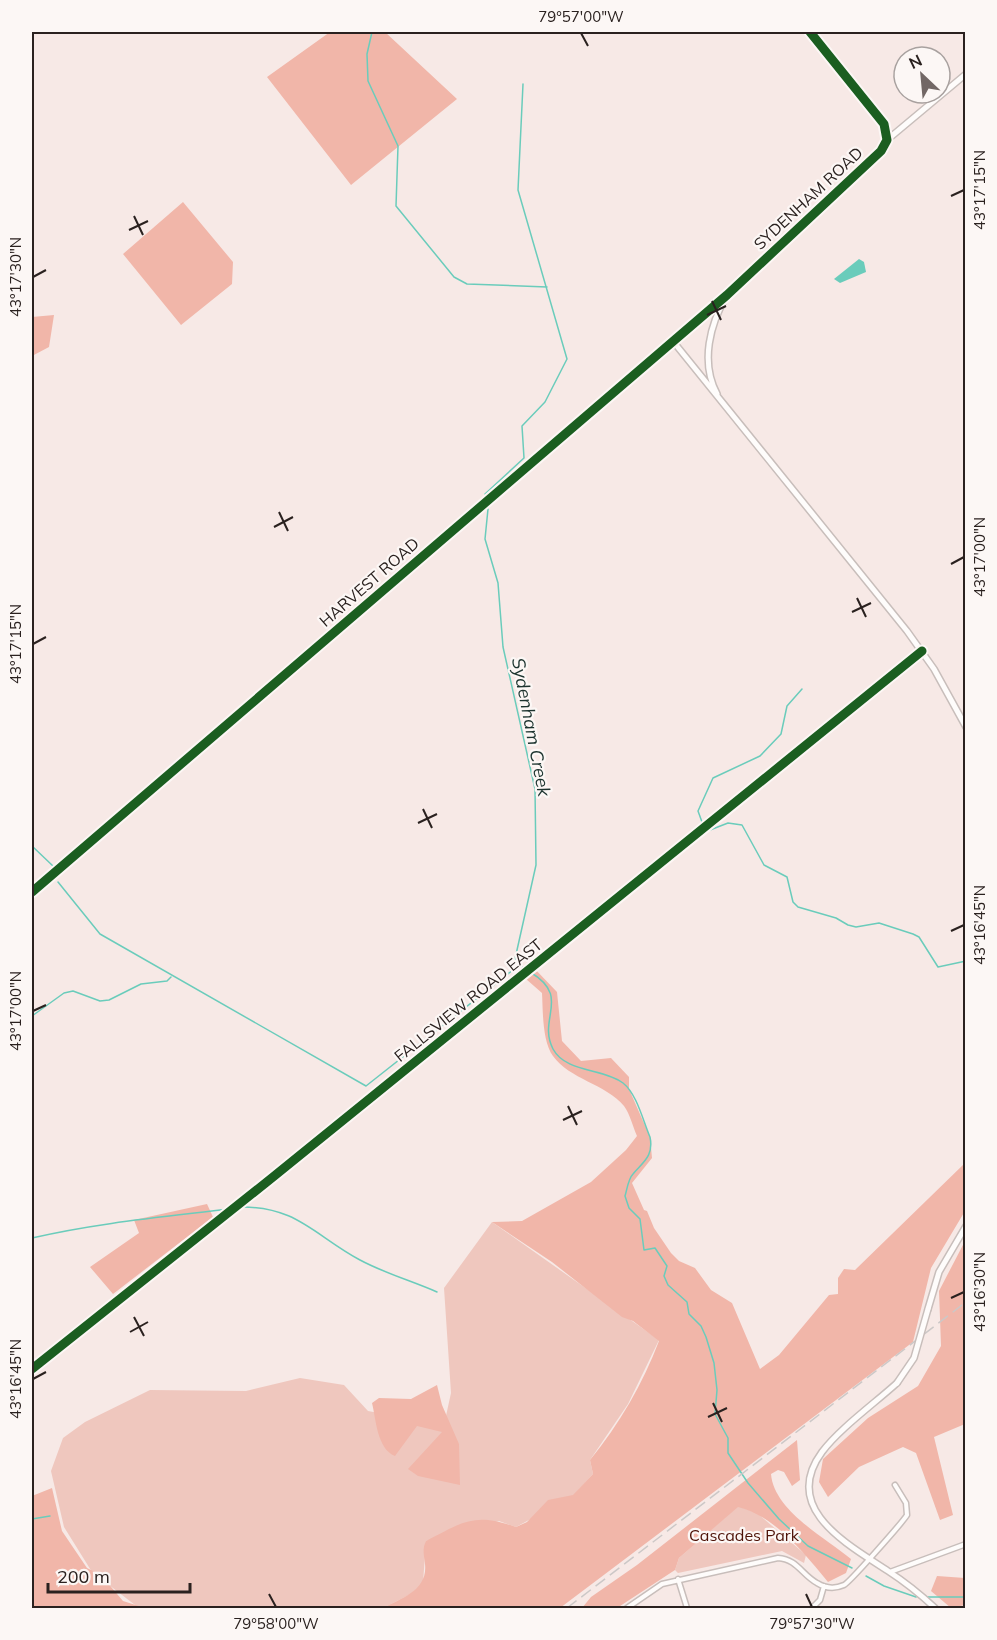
<svg xmlns="http://www.w3.org/2000/svg" width="997" height="1640" font-family="Mulish,sans-serif">
<style>
.green{fill:#efc7be}
.forest{fill:#f1b6a9}
.water{fill:#6accbb}
.lines{fill:none;stroke-linecap:round;stroke-linejoin:round}
.stream{stroke:#6accbb;stroke-width:1.5}
.street-casing{stroke:#c8bebb;stroke-width:7}
.secondary-casing{stroke:#c8bebb;stroke-width:8}
.street{stroke:#fefcfb;stroke-width:4}
.secondary{stroke:#fefcfb;stroke-width:5}
.rail{stroke:#ccc8c7;stroke-width:1.5;stroke-dasharray:12 6;stroke-linecap:butt}
.secondary-bridge-casing{stroke:#c8bebb;stroke-width:8;stroke-linecap:butt}
.secondary-bridge{stroke:#fefcfb;stroke-width:5}
.cycleway-casing{stroke:#fcf7f5;stroke-width:13}
.cycleway{stroke:#1b5e20;stroke-width:9}
.ticks{fill:none;stroke:#2a211f;stroke-width:2}
.labels{text-anchor:middle;stroke-width:4.5;stroke-linejoin:round;paint-order:stroke}
.street-label{font-size:16px;fill:#2a211f;stroke:#fcf7f5}
.park-label{font-size:16px;fill:#4e1207;stroke:#fcf7f5}
.water-label{font-size:18px;font-style:italic;fill:#1c332e;stroke:#fcf7f5}
.neatline{fill:none;stroke:#2a211f;stroke-width:2}
.ticks-label{font-size:15px;text-anchor:middle;fill:#2a211f}
</style>
<rect width="100%" height="100%" fill="#f7e9e6"/>
<path class="green" d="M492 1222 659 1340 628 1404 590 1460 593 1474 573 1496 516 1527 499 1521 426 1541 423 1583 411 1594 383 1608H139L92 1572 64 1527 51 1471 63 1438 85 1422 150 1390 246 1391 300 1378 344 1385 368 1411 444 1425 451 1393 444 1288Z
M738 1506 757 1513 806 1555 804 1563 782 1551 678 1573 675 1570 679 1558Z"/>
<path class="forest" d="M330 32H385L457 99 351 185 267 77Z
M183 202 233 262 232 284 181 325 123 254Z
M54 315 49 347 32 356V317Z
M533 967 557 992 562 1041 581 1061 611 1058 629 1077V1089L650 1137 652 1158 632 1183 644 1210 647 1211 654 1228 671 1253 679 1261 695 1268 711 1290 732 1303 760 1369 779 1355 829 1295 838 1294V1278L844 1269 855 1270 965 1163V1211L931 1268 913 1342 560 1608H383C402 1598 428 1590 425 1564 424 1555 422 1549 426 1541 463 1522 474 1512 516 1527L527 1522 548 1500 573 1495 593 1474 590 1460C619 1425 643 1383 659 1341L633 1321 622 1317 552 1262 492 1222 522 1221 591 1182 626 1150 637 1136C633 1127 630 1114 624 1106 606 1084 569 1079 553 1056 542 1041 543 1010 542 993L526 979Z
M207 1204 213 1217 113 1294 90 1267 139 1233 134 1220Z
M965 1241V1424L934 1437 953 1515 940 1520 916 1453 903 1447 859 1467 828 1497 819 1482 823 1459 868 1418 918 1386 941 1346 939 1291Z
M437 1385 442 1405 459 1444 460 1485 418 1476 408 1469 442 1432 417 1426 395 1456C377 1449 376 1419 372 1403L379 1398 411 1399Z
M797 1440 800 1480 792 1486 784 1472 778 1470 771 1474C774 1511 826 1538 851 1559L846 1573 828 1582C805 1554 775 1516 738 1507L679 1558 675 1570 617 1608H582L591 1597 637 1565Z
M52 1488 62 1531 87 1568 101 1575 123 1601 145 1608H32V1496Z
M937 1576 965 1578V1605L951 1608 931 1591Z"/>
<path class="water" d="M859 259 864 262 866 272 840 283 834 279Z"/>
<g class="lines">
<path class="stream" d="M372 32 367 54 368 81 398 146 396 206 454 277 467 284 547 287
M485 494 524 458 522 426 545 402 567 359 518 190 523 84
M488 509 485 539 498 583 503 647 535 789 536 865 515 959 525 970
M702 822 698 811 713 778 760 756 781 734 787 706 802 689
M710 830 728 823 742 825 764 865 787 877 793 902 798 907 836 918 848 925 856 927 879 923 913 934 919 937 938 967 966 961
M32 846 53 866
M58 882 100 934 366 1086 518 966
M530 972C572 997 537 1018 553 1049 566 1073 603 1068 623 1083 637 1094 643 1121 650 1137 654 1156 643 1162 633 1174 628 1179 627 1190 625 1196L629 1208 640 1219 644 1250 655 1248 667 1266 664 1276 668 1285 687 1302 689 1314 701 1326 706 1337 714 1363 717 1390 715 1414 728 1438V1453L748 1483 779 1519 808 1546 852 1568
M32 1016 64 993 73 991 100 1001 109 1000 141 984 167 981 171 977
M240 1207C297 1206 315 1236 360 1260 384 1273 412 1281 437 1292
M32 1238C96 1223 163 1217 229 1209
M32 1519 50 1516
M866 1576 884 1586 916 1597
M928 1597H966"/>
<g class="street-casing">
<path id="street" d="M890 1572 966 1544
M678 1579 687 1608
M627 1608 662 1584 778 1558C797 1559 802 1575 817 1583 825 1588 835 1589 844 1585 849 1583 902 1523 907 1515L906 1503 895 1485
M812 1608 820 1600 824 1586"/>
</g>
<g class="secondary-casing">
<path id="secondary" d="M887 140 966 74
M672 340 907 631 934 669 966 727
M717 394C700 362 710 324 727 295L872 160 887 140 884 124 877 114 810 32
M32 892 727 295
M928 1309 939 1272 966 1226
M32 1369 273 1177 922 651
M897 1383C875 1403 839 1429 822 1452 780 1509 849 1545 888 1571 905 1582 920 1594 935 1608"/>
</g>
<use href="#street" class="street"/>
<use href="#secondary" class="secondary"/>
<path class="rail" d="M567 1608 966 1302"/>
<g class="secondary-bridge-casing">
<path id="secondary-bridge" d="M897 1383 914 1358 928 1309"/>
</g>
<use href="#secondary-bridge" class="secondary-bridge"/>
<g class="cycleway-casing">
<path id="cycleway" d="M32 892 727 295 881 151 887 140 884 124 810 32
M32 1369 273 1177 922 651"/>
</g>
<use href="#cycleway" class="cycleway"/>
</g>
<path class="ticks" d="M581 33 588 46M951 196 964 190M134 216 143 235M129 230 148 221M33 277 46 270M712 301 721 320M707 315 726 306M279 512 288 531M274 527 293 517M951 564 964 557M857 598 866 617M852 612 871 603M33 644 46 637M423 809 432 828M418 823 437 814M951 931 964 925M33 1011 46 1005M568 1106 577 1125M563 1120 582 1111M951 1298 964 1292M134 1317 144 1336M130 1332 148 1322M33 1379 46 1372M713 1403 722 1422M708 1417 727 1408M269 1594 276 1607M806 1594 812 1607"/>
<g class="labels">
<g class="street-label">
<text transform="translate(808 198) rotate(-43)" y="6">SYDENHAM ROAD</text>
<text transform="translate(369 582) rotate(-41)" y="6">HARVEST ROAD</text>
<text transform="translate(468 1000) rotate(-39)" y="6">FALLSVIEW ROAD EAST</text>
</g>
<g class="park-label">
<text x="744" y="1541">Cascades Park</text>
</g>
<g class="water-label">
<text transform="translate(531 727) rotate(79)" y="6">Sydenham Creek</text>
</g>
</g>
<rect width="997" height="1640" fill="none" stroke="#fcf7f5" stroke-width="66"/>
<g transform="translate(922 75) rotate(334)"><circle r="28" fill="#fcf7f5" stroke="#a8a19f" stroke-width="1.5"/>
<path d="M0-4.5L10 22L0 15L-10 22Z" fill="#726765"/>
<text y="-9" font-size="16" font-weight="bold" text-anchor="middle" fill="#2a211f">N</text>
</g>
<path d="M48 1583v9h142v-9" fill="none" stroke="#2a211f" stroke-width="3"/>
<text x="57" y="1583" font-size="18" fill="#2a211f" stroke="#fcf7f5" stroke-width="4.5" paint-order="stroke">200 m</text>
<rect x="33" y="33" width="931" height="1574" class="neatline"/>
<g class="ticks-label">
<text x="581" y="22">79°57'00"W</text>
<text transform="translate(980 190) rotate(-90)" y="5">43°17'15"N</text>
<text transform="translate(16 277) rotate(-90)" y="5">43°17'30"N</text>
<text transform="translate(980 557) rotate(-90)" y="5">43°17'00"N</text>
<text transform="translate(16 644) rotate(-90)" y="5">43°17'15"N</text>
<text transform="translate(980 925) rotate(-90)" y="5">43°16'45"N</text>
<text transform="translate(16 1011) rotate(-90)" y="5">43°17'00"N</text>
<text transform="translate(980 1292) rotate(-90)" y="5">43°16'30"N</text>
<text transform="translate(16 1379) rotate(-90)" y="5">43°16'45"N</text>
<text x="276" y="1629">79°58'00"W</text>
<text x="812" y="1629">79°57'30"W</text>
</g>
</svg>
